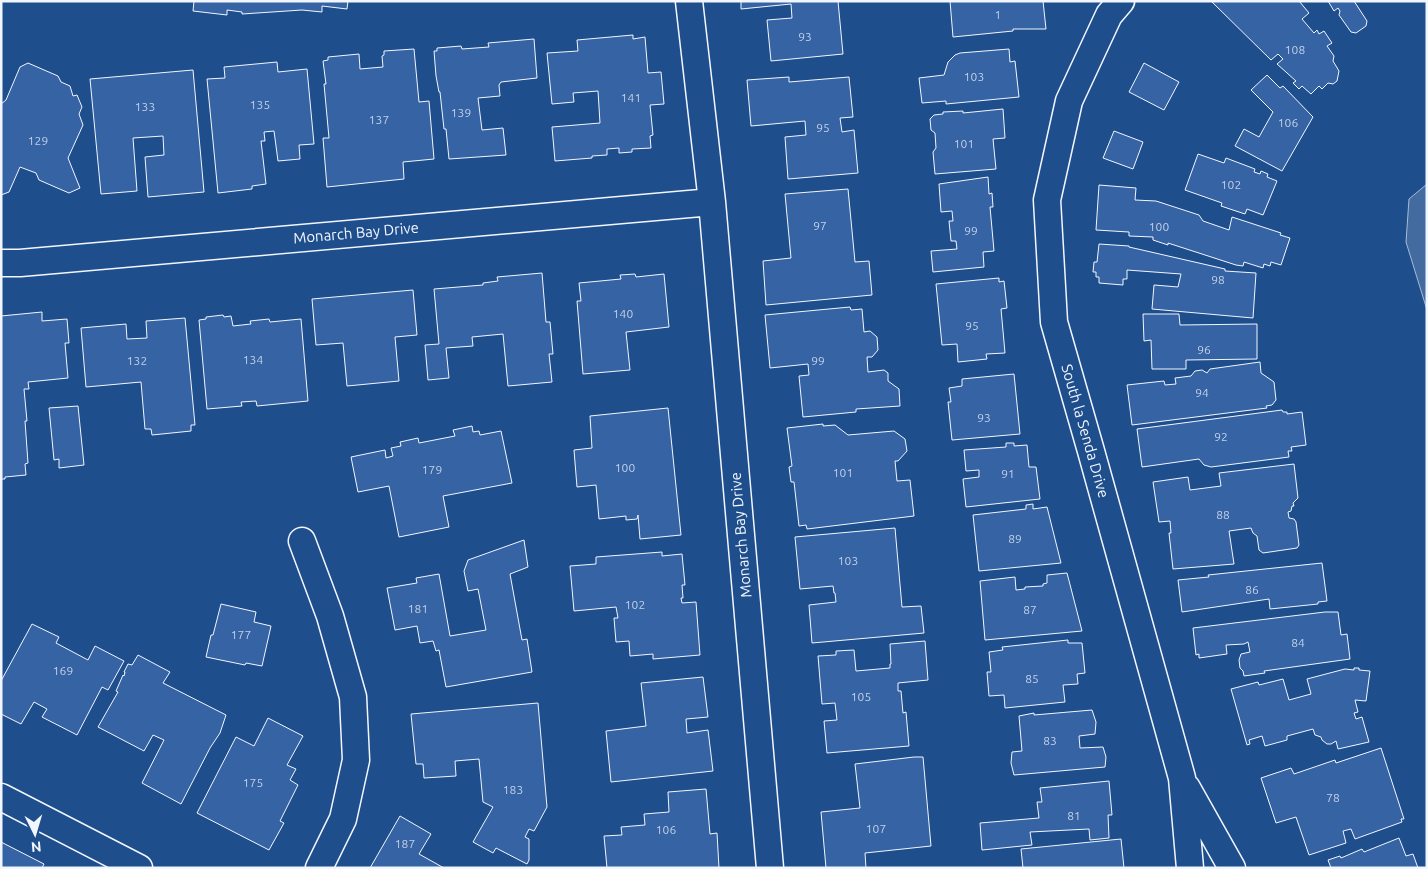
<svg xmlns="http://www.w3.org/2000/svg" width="1428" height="869" font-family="Ubuntu,sans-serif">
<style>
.water{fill:#446ba0;stroke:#a8bbd7}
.building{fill:#3563a3;stroke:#f2f6ff}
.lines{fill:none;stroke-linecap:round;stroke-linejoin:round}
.street-casing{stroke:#f2f6ff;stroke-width:29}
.street{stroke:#1f4e8c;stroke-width:26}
.labels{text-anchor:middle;stroke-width:4;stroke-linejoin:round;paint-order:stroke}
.number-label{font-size:12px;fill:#c3d1e8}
.street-label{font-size:15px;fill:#f2f6ff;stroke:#1f4e8c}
</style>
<rect width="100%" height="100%" fill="#1f4e8c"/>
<path class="water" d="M1427 184V310L1406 242 1409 199Z"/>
<path class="building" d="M194 1H348L347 9 322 6V12L302 10 242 14V12L227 10V15L193 11Z
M741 1H838L843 54 771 61 767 20 792 18 791 4 741 9Z
M950 1H1043L1046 29H1013V31L953 37Z
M1211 1H1299L1309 13 1302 19 1314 33 1317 30 1319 34 1324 31 1332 43 1327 46 1334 56 1333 61 1339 71 1337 81 1333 84 1328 83 1322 89 1319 86 1311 94 1302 86 1299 89 1293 83 1296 81 1277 64 1283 59 1278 54 1271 60Z
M1328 1H1354L1367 21 1366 26 1356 33 1351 32 1339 15 1340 11 1338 8 1334 11Z
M633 35V39L645 37 648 73 661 72 664 104 650 105 653 135 650 136 651 148 632 149V152L619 153V148L607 149V155L592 156V158L555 161 552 127 600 123 598 91 573 93 574 102 552 104 547 53 578 51 577 40Z
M534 39 537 78 501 82 499 85 500 96 478 98 482 130 503 128 506 155 449 159 446 129H444L440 92H439L436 76 434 51H437V48L461 46 462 49 489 47 488 43Z
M414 49 419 102 429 101 434 159 403 162 404 179 327 187 323 138H329L324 84H326L323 61 328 60V57L359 54 360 69 383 67 382 56 384 55V51Z
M1009 49 1010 62 1015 61 1019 97 946 104V101L922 103 919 78 944 75 948 62 955 55 960 53Z
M277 62 278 72 307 69 314 144 299 145 300 159 278 161 274 131 264 132 265 141H261L266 184 252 186V189L218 193 207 79 225 78 224 67Z
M28 63 58 76 61 82 70 86 73 96 77 95 82 107 79 114 83 125 68 158 80 188 69 193 39 180 36 173 20 167 9 192 1 195V104L6 100 20 67Z
M1144 63 1179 82 1164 110 1129 92Z
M193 70 204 192 148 197 145 157 164 155 163 136 133 138 137 191 101 194 90 79Z
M1267 75 1280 88 1283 86 1313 117 1282 171 1235 146 1244 129 1259 137 1273 112 1251 90Z
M789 77V82L849 77 853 117 840 118 842 132 854 130 858 173 788 179 785 137 806 135 805 121 751 126 747 80Z
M1003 109 1005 138 993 139 996 169 935 174 933 152 936 148 935 133 931 130 930 119 934 115 943 114V112L963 111V113Z
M1114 131 1143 142 1133 169 1103 158Z
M1198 154 1224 163 1226 158 1255 169 1254 172 1260 174 1261 171 1268 174 1267 177 1277 181 1263 215 1247 209 1245 214 1221 206 1222 203 1185 190Z
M988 177 989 194 992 193 993 207H990L994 251 983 252 984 267 933 272 931 251 957 249 956 241H951L949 221H953L952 211 941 212 939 184Z
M1099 185 1136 188 1135 200 1156 201 1199 215 1203 221 1229 230 1232 217 1281 233 1280 235 1290 238 1281 265 1271 262 1270 266 1264 264 1263 268 1244 262 1243 266 1236 265 1168 243V245L1153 240V237L1129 236V232L1096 230Z
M848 189 855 262 869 261 872 295 766 305 763 261 791 258 785 194Z
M1099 244 1129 246V247L1225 269V271L1256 273 1253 318 1152 309 1154 285 1178 287 1181 274 1127 270V279H1123V285L1099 283V277H1096V272H1093L1094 262H1097Z
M542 273 546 322H550L553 354H549L552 382 508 386 503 334 472 337 473 346 446 348 449 378 428 380 425 345 439 344 434 289 483 285V283L498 281 497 277Z
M635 274 636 277 664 274 669 327 626 332 630 370 583 374 577 301H581L579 283 621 279 620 275Z
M999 278V282L1004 281 1007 308 1001 309 1005 353 986 354 987 359 958 362 957 344 942 345 936 284Z
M413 290 417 335 395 337 399 381 347 386 343 343 316 345 312 299Z
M850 307 851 310 862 309 864 332 870 331 877 337 878 350 872 357H867L868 372 884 370 888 373V381L899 389 900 406 856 409V412L803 417 799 376 809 375 808 364 770 368 765 315Z
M42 312V321L67 319 69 343H65L68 378 28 382 29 389H24L27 421H25L28 463 25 464 26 475 5 477V479H1V316Z
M1143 314H1179L1180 325 1257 324V359L1186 360V369H1152L1151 340 1144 341Z
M223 315 224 317 231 316 233 326 251 324 250 321 269 319 270 322 301 319 308 401 257 406 256 401 241 402 242 406 207 409 199 320 206 319V317Z
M185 318 195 425H191V431L152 435 151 429H145L141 382 86 387 81 328 126 324 127 339 147 338 146 321Z
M1260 362 1261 373 1274 382 1276 400 1272 405 1266 406 1267 408 1132 425 1127 385 1164 381 1165 385 1176 384 1175 378 1191 376 1195 371 1202 370 1207 373 1210 369Z
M1014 374 1020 434 952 440 948 402H951L949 388 962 386V379Z
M78 406 84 465 59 468V459L54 460 49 408Z
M668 408 681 535 640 539 638 515 637 519 626 520V516L599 519 596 485 577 487 574 450 592 448 590 416Z
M1282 410 1283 412H1287V414L1302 412 1306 445 1291 447 1292 451H1288L1289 457 1211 467 1204 465 1199 459 1142 467 1137 429Z
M823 424V426L835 425 848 435 894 431 905 439 907 451 898 461H895L897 481 910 480 914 516 807 529 806 525 799 526 794 482H791L789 467 792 466 787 428Z
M472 426 473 432 479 431 480 435 501 431 512 483 443 496 449 527 399 537 389 486 358 492 351 457 385 450 386 458 393 456 391 448 401 446 400 442 418 438 419 443 455 436 453 430Z
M1006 443H1014V446L1027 445 1029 467H1036L1040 499 966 507 963 479 979 477V470L966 471 964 450 1006 447Z
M1294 464 1298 498 1293 503 1294 506H1292L1291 511 1288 512 1289 518 1294 519 1296 522 1299 545 1297 548 1263 553 1259 550 1257 536 1253 533 1251 528 1229 531 1234 564 1173 569 1169 533H1171L1170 521 1159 522 1153 482 1188 477 1190 490 1221 486 1219 473Z
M1033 504V509L1047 507 1061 563 979 571 973 515 1026 509V505Z
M895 528 902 607 921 606 924 633 812 643 809 605 836 602 835 593H834L833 586 800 589 795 537Z
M524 540 528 567 510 574 522 640 527 639 532 672 446 687 439 650 436 651 433 641 420 643 417 626 395 630 387 588 417 583 416 578 439 574 450 636 486 630 478 589 468 591 464 571 468 560Z
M662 552V556L682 554 685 585H682L683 598H681L682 603 696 602 700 655 653 659V654L630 656 629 641 616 642 614 618H618L616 607 574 611 570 566 596 564V557Z
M1322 563 1327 601 1318 602V604L1270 609 1269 599 1182 612 1178 580 1209 577 1208 575Z
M1067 573 1082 631 985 640 980 581 1015 577 1016 590 1025 589V587L1043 586V584L1047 583V575Z
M221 604 256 612 254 622 271 626 262 666 246 663 245 665 206 657 211 635H213Z
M1325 612H1338L1341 635 1347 634 1350 659 1264 671 1265 673 1244 676 1243 671 1240 668 1239 660 1241 654 1250 652 1248 642 1244 644 1226 645 1227 654 1199 658V654L1196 655 1193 628Z
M32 624 59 637 56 643 88 660 95 646 124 661 108 690 102 687 77 735 42 717 47 709 34 702 21 724 1 714V681Z
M1068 640V643H1082L1085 673 1077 674 1078 684 1063 685 1065 702 1005 708 1004 695 989 696 987 672H991L989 652 1003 650 1002 647Z
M925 641 928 680 898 683V691H901L903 713 906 712 909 746 827 753 824 721 837 720 835 703 822 704 818 656 836 655V651L854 650 856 671 890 668V664H891L890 644Z
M138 655 170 672 163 683 226 715 220 733 210 748 181 804 142 783 164 740 153 735 144 751 98 727 118 692 116 691 123 675 124 676 125 672H124L128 664 132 665Z
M1354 668H1359V670L1370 671 1366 701 1355 700 1358 712 1354 713 1356 719 1362 717 1369 742 1338 749 1336 741 1331 744H1327L1322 740 1321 737 1315 735 1313 729 1287 736V740L1265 746 1262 736 1249 740 1250 744 1247 745 1231 689 1258 682 1259 685 1283 679 1289 700 1311 694 1307 679 1345 669 1354 670Z
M703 677 708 717 686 719 687 733 708 730 713 771 611 782 606 731 646 726 641 683Z
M538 703 547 807 534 831 529 829 525 837 529 839V860L527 864 496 848 493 853 473 842 493 807 483 802 479 759 455 761 456 776 424 778 423 764H416L411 714Z
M1092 710 1096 722 1095 734 1079 736 1080 748 1103 747 1106 757 1105 767 1014 775 1011 763 1012 752 1022 751 1019 716 1034 713V715Z
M268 718 303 736 287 765 296 769 290 780 298 785 280 821 284 823 269 850 197 813 236 737 254 746Z
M1381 748 1404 819H1401L1402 822 1355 839 1351 829 1343 831 1346 843 1309 855 1296 817 1276 823 1261 778 1291 768 1294 774 1335 760 1336 763Z
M914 757H923L931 846 865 853 866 868H826L821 812 860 808 855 764Z
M1109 781 1112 815H1108L1109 838 1090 840 1089 829 1030 832 1032 845 982 850 980 823 1039 818 1037 802H1042L1040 788Z
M706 789 710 834 717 833 719 868H607L604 836 622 835 621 827 645 825 644 814 669 812 668 792Z
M400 816 431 834 419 854 444 868H370Z
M1399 838 1406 856 1413 854 1418 868H1331L1328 860 1340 856 1341 858 1362 849 1364 852Z
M1121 839 1124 868H1023L1021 849Z
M1 842 44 864 42 868H1Z"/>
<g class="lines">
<g class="street-casing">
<path id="street" d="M689 1 712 202 770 868
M1121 1 1109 15 1069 101 1047 200 1054 322 1091 451 1182 778 1190 868
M1 263H20L712 202
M302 541 330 616 353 697 356 760 343 819 319 868
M1187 788 1232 868
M1 797 139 868"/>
</g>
<use href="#street" class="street"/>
</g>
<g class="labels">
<g class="number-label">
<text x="998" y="19">1</text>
<text x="805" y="41">93</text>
<text x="1295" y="54">108</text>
<text x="974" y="81">103</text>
<text x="631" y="102">141</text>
<text x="260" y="109">135</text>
<text x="145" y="111">133</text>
<text x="461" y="117">139</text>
<text x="379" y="124">137</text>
<text x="1288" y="127">106</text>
<text x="823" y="132">95</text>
<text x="38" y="145">129</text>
<text x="964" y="148">101</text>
<text x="1231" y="189">102</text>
<text x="820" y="230">97</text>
<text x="1159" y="231">100</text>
<text x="971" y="235">99</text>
<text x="1218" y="284">98</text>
<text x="623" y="318">140</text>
<text x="972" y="330">95</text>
<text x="1204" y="354">96</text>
<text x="253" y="364">134</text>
<text x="137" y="365">132</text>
<text x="818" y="365">99</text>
<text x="1202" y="397">94</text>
<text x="984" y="422">93</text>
<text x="1221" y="441">92</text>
<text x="625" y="472">100</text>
<text x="432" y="474">179</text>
<text x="843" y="477">101</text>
<text x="1008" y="478">91</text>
<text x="1223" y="519">88</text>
<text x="1015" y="543">89</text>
<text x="848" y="565">103</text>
<text x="1252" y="594">86</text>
<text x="635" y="609">102</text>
<text x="418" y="613">181</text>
<text x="1030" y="614">87</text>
<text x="241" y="639">177</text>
<text x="1298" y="647">84</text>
<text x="63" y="675">169</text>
<text x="1032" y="683">85</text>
<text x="861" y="701">105</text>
<text x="1050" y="745">83</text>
<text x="253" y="787">175</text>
<text x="513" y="794">183</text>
<text x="1333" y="802">78</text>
<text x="1074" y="820">81</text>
<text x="876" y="833">107</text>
<text x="666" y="834">106</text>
<text x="405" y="848">187</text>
</g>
<g class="street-label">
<text transform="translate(356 233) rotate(-5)" y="5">Monarch Bay Drive</text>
<text transform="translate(1085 431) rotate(74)" y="5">South la Senda Drive</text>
<text transform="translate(741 535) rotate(-95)" y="5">Monarch Bay Drive</text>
</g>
</g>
<rect width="1428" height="869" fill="none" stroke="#f2f6ff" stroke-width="5"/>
<g transform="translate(35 834) rotate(175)" stroke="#1f4e8c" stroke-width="4" paint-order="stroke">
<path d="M0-4L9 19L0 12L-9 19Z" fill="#f2f6ff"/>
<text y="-8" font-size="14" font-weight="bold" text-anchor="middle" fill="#f2f6ff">N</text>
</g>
</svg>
